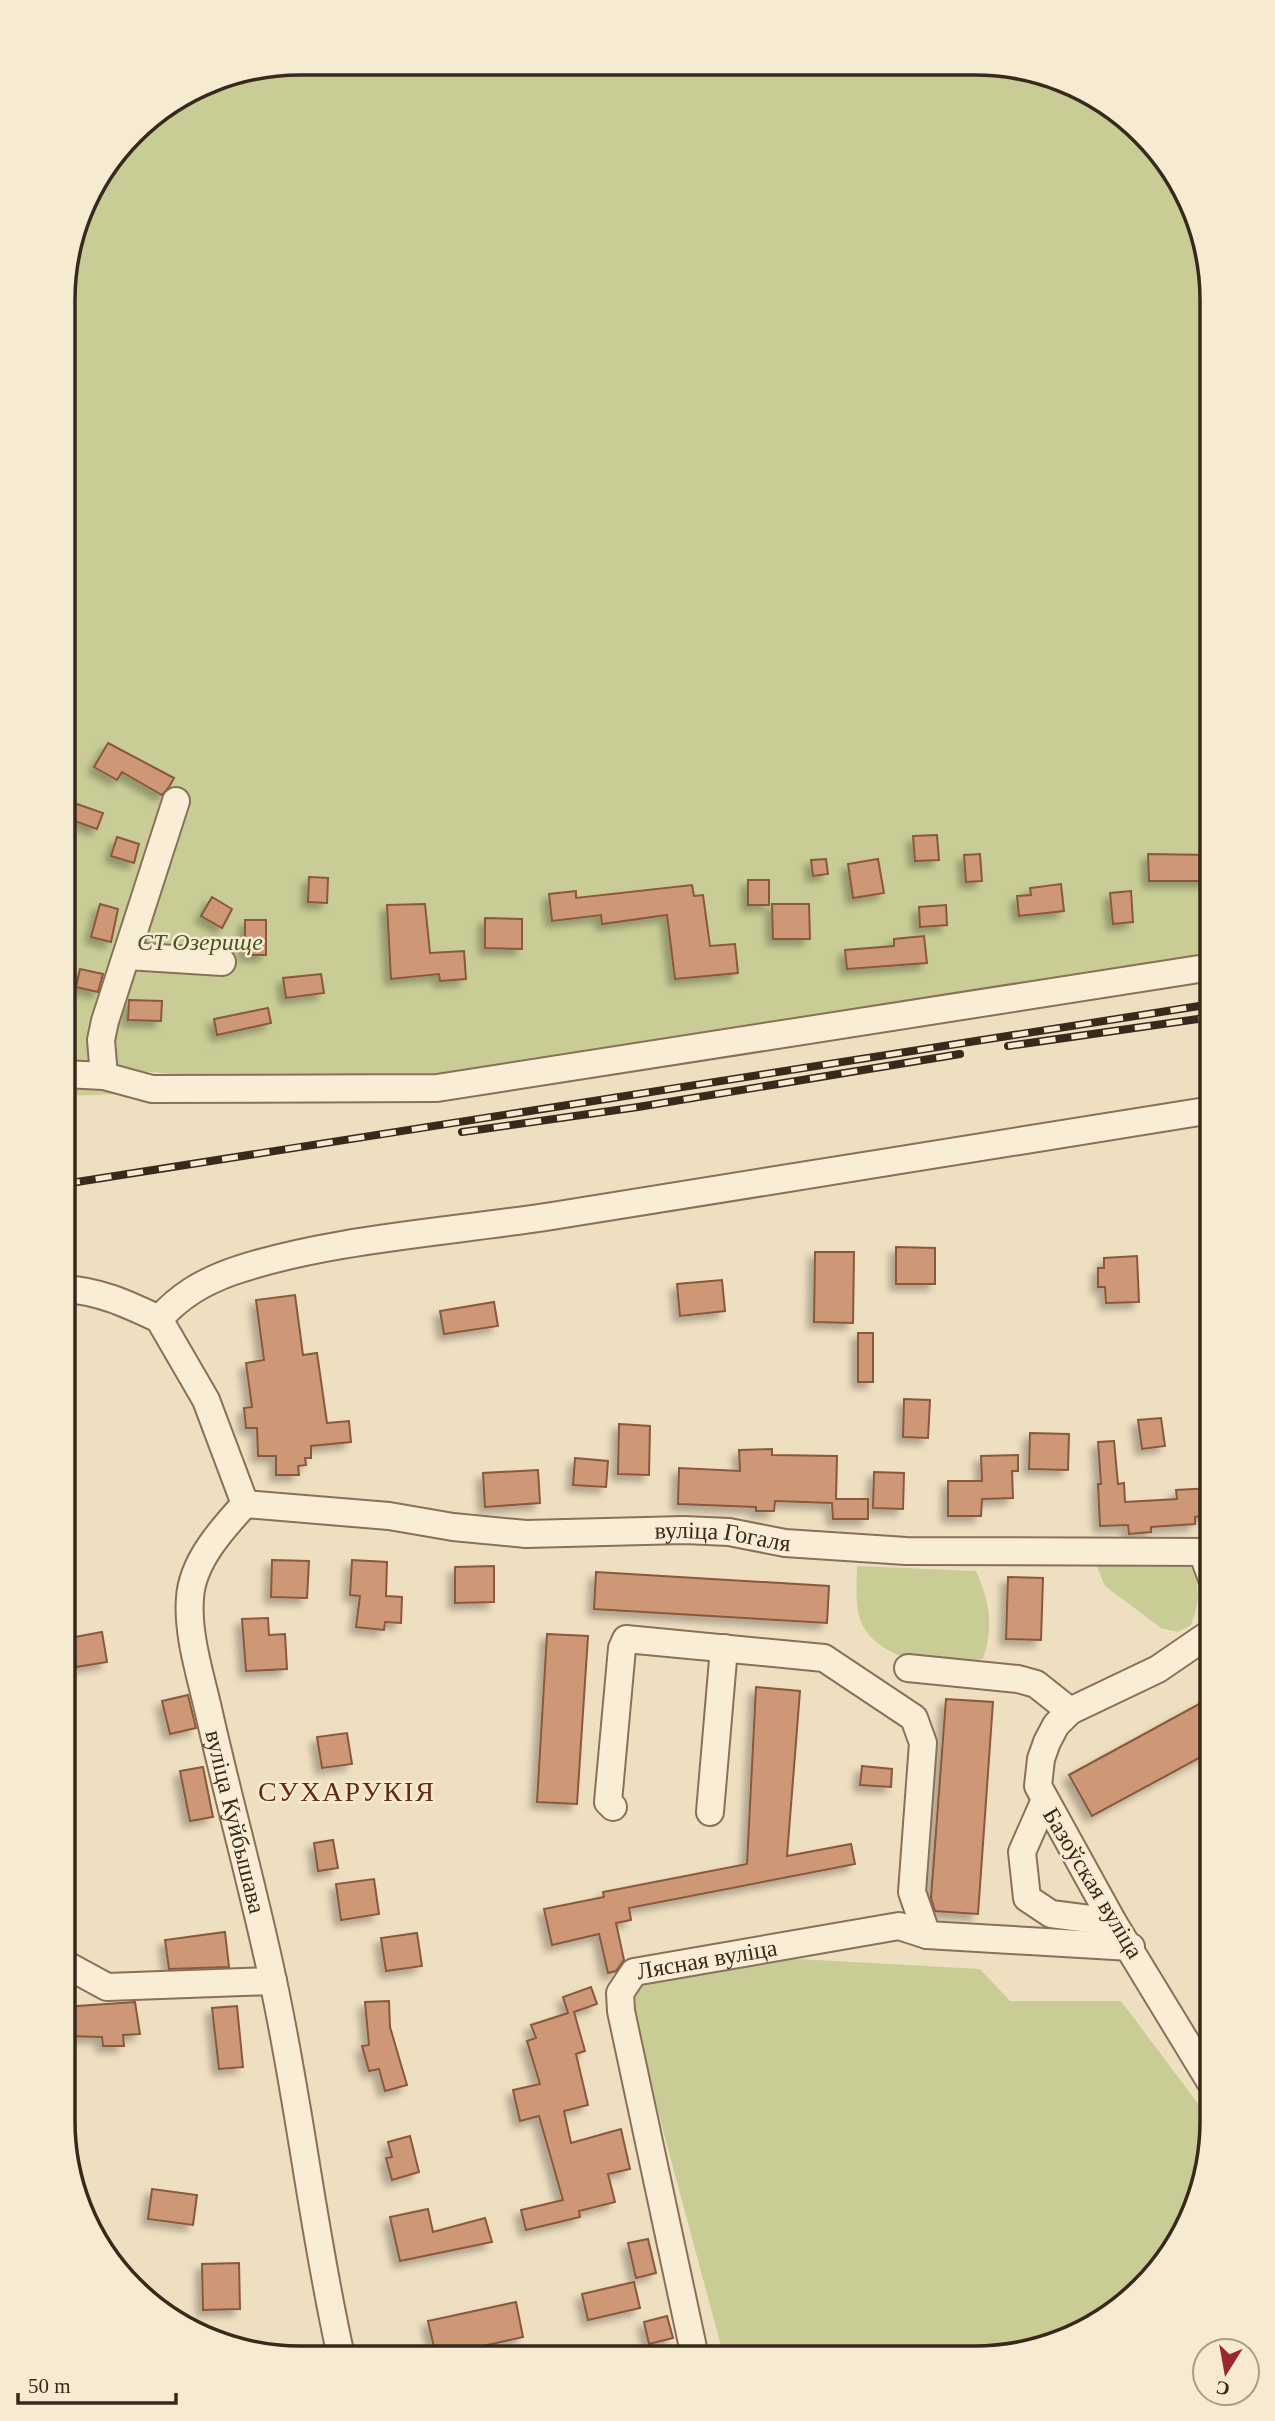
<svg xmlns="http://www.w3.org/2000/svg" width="1275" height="2421" font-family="Georgia,serif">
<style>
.green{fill:#c9cd95}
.building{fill:#ce9776;stroke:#89583e;stroke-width:2;filter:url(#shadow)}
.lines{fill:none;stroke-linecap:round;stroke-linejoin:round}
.minor-casing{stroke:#897058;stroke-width:30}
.minor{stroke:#faedd5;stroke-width:26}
.rail-casing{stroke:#38291d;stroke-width:8}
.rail{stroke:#f6ead1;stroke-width:5;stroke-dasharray:16;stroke-linecap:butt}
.labels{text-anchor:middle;stroke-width:5;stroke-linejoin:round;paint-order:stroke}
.park-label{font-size:24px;font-style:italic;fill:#4b5523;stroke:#f6ead1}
.street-label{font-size:24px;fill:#38291d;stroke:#f6ead1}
.quarter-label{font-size:28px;letter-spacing:2px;fill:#66271b;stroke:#f6ead1}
.rim{fill:none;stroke:#38291d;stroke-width:3.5}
</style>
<defs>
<filter id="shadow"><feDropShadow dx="-6" dy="6" stdDeviation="3.5" flood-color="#0004"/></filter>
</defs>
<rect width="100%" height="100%" fill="#efdfc1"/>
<path class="green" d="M300 63 1021 67 1131 122 1200 224 1212 300V955L438 1077 254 1081 138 1071 119 1094 64 1096 65 270 88 195 143 122 210 81Z
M1186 1560C1202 1582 1200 1601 1191 1625L1178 1632 1161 1628 1105 1586 1096 1565Z
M857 1566 976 1571C990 1602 994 1627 983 1659 969 1661 953 1667 939 1666 913 1663 876 1651 863 1626 854 1608 857 1585 857 1566Z
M781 1958 980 1969 1010 2001H1121L1211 2121V2137L1194 2211 1163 2266 1107 2318 1051 2346 975 2358 724 2357 629 2004 644 1977Z
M217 2342 303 2345 306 2356H269Z"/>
<path class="building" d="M108 743 174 778 169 787 162 795 122 772 117 780 94 767Z
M74 803 103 813 97 829 69 819Z
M937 835 939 860 915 861 913 836Z
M117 837 139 844 134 863 111 856Z
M980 854 982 881 966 882 964 855Z
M1148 854 1212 855V881H1149Z
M826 859 828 874 813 876 811 860Z
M878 859 884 893 853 898 848 864Z
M309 877 328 878 327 903 308 902Z
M748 880H769V905H748Z
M1061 884 1064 911 1019 916 1017 896 1031 895 1030 888Z
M692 885 694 896 703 895 710 946 735 944 738 973 675 979 667 915 602 924 601 915 552 921 549 894 576 891V898Z
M1131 891 1133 922 1113 924 1110 893Z
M212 897 232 909 222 928 201 916Z
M100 904 118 909 111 942 91 937Z
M425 904 430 953 464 951 466 979 440 981 439 974 391 979 387 905Z
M772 904H809L810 939H773Z
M946 905 947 925 920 927 919 907Z
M485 918 522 919V949L485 948Z
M245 920H266V955H245Z
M924 936 927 963 847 969 845 950 894 946V939Z
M80 969 103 974 98 992 76 987Z
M321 974 324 993 286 998 283 978Z
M129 1000 162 1001 161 1021 128 1020Z
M268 1008 271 1023 217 1035 214 1019Z
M896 1247 935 1248V1284H896Z
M815 1252H854L853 1323 814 1322Z
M1137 1256 1139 1302 1106 1303 1105 1287H1098V1268H1104V1258Z
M722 1280 725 1311 680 1316 677 1284Z
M295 1295 303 1355 317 1353 327 1423 349 1421 351 1442 311 1446V1458H305L306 1465 298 1466 299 1475H276V1456H258L257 1428H246L244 1408 252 1407 246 1363 264 1360 256 1300Z
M494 1302 498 1326 444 1334 440 1311Z
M858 1333H873V1382H858Z
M904 1399 930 1400 928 1438 903 1437Z
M1161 1418 1165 1446 1142 1449 1138 1420Z
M619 1424 650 1426 649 1475 618 1474Z
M1030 1433 1069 1434 1068 1470 1029 1469Z
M1114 1441 1118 1484 1124 1483 1125 1502 1177 1499 1176 1490 1212 1488V1515L1195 1517V1524L1151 1527V1532L1129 1534 1128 1525 1100 1526 1098 1484H1101L1098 1442Z
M772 1449V1455L837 1456 836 1499H868V1519H833L832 1503 775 1501 774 1511H756V1507L678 1504 679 1468 740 1471 739 1450Z
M1018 1455V1471H1012L1013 1498 982 1499 981 1516H948V1481H982L981 1456Z
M575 1458 608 1461 606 1487 573 1485Z
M538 1470 540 1503 485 1507 483 1473Z
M874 1472 904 1473 903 1509 873 1508Z
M272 1560 309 1561 307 1598 271 1597Z
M352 1560 387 1562 386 1596 402 1597 401 1623 385 1622 384 1630 356 1627 360 1596 350 1595Z
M494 1566V1602L455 1603V1567Z
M596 1572 829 1586 827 1623 594 1609Z
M1008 1577 1043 1578 1041 1640 1006 1639Z
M268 1618 269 1635 285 1634 287 1669 246 1671 242 1619Z
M102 1632 107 1662 76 1667 75 1659 63 1661 64 1639Z
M547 1634 588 1636 577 1804 537 1802Z
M756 1687 800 1691 787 1856 851 1844 855 1864 629 1908 631 1920 616 1923 624 1960 616 1971 608 1973 599 1934 552 1945 544 1909 604 1897 603 1892 747 1864Z
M188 1695 196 1728 170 1734 162 1701Z
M1212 1697V1751L1092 1816 1069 1775Z
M946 1699 993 1702 978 1914 935 1911 931 1898Z
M347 1733 352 1764 322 1768 317 1737Z
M862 1766 892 1769 891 1787 860 1785Z
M203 1767 213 1817 190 1821 180 1771Z
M333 1840 338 1868 318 1871 314 1843Z
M374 1879 379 1914 341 1920 336 1884Z
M225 1932 229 1967 169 1969 165 1940Z
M417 1933 422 1966 386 1971 381 1938Z
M591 1987 597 2004 574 2012 585 2051 576 2054 588 2105 564 2111 571 2143 621 2129 630 2169 608 2174 615 2202 579 2211 580 2217 526 2230 521 2210 563 2200 539 2116 520 2121 513 2090 540 2084 527 2041 536 2038 531 2025 568 2013 563 1997Z
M389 2001 390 2027 407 2085 385 2091 379 2069 369 2071 362 2046 369 2045 365 2002Z
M135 2002 140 2034 123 2035 124 2046H103L102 2037 63 2036V2007Z
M237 2006 243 2067 219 2069 212 2008Z
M410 2136 419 2172 392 2180 386 2158 392 2157 388 2142Z
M152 2189 197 2195 193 2225 148 2219Z
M428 2209 433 2232 485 2218 492 2242 400 2261 390 2217Z
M648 2239 656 2273 636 2278 628 2243Z
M239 2263 240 2309 203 2310 202 2264Z
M634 2282 640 2308 588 2320 582 2294Z
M516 2302 523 2337 465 2350 466 2356H436L428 2321Z
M667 2316 673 2338 649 2344 644 2322Z"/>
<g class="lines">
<g class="minor-casing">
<g id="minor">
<path d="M127 956 222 962"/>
<path d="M64 1074 104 1076 152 1089 437 1088 1212 967"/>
<path d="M104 1076 101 1040 105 1021 176 801"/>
<path d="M64 1289C100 1291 127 1304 159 1319"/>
<path d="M159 1319C180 1296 201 1283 231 1272 326 1239 450 1232 552 1216 772 1181 992 1145 1212 1110"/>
<path d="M159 1319 206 1400 245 1504"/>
<path id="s1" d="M245 1504 389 1516 453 1527 526 1534 684 1530 729 1532 785 1543 906 1551 1212 1552"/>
<path id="s2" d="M245 1504C222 1529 192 1562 190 1598 187 1635 201 1677 209 1713 229 1802 254 1891 273 1981 300 2105 313 2232 341 2356"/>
<path d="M1202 1552 1212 1579"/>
<path d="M908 1668 1018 1679 1036 1684 1070 1711"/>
<path d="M1044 1802 1022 1852 1027 1898 1051 1914 1113 1922"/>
<path d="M613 1807 608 1802 622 1648 626 1639 824 1658 914 1718 923 1743 912 1892 927 1935"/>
<path d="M710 1812 724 1648"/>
<path d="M63 1963 107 1987 273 1981"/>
<path d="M1211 2083 1113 1922 1038 1786 1041 1759 1047 1742 1056 1725 1070 1711 1158 1669 1212 1632"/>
<path id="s3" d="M695 2357 621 2011 620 1993 634 1972 899 1926 927 1935 1131 1947"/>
</g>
</g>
<use href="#minor" class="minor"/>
<g class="rail-casing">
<path id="rail" d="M1008 1046 1212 1017
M462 1132 638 1107 960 1054
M64 1184 1212 1004
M1207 1944 1212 1942"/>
</g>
<use href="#rail" class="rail"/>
</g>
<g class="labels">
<g class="park-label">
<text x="200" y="950">СТ Озерище</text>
</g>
<g class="street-label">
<text dy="8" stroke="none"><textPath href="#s1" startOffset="480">вуліца Гогаля</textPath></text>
<text dy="8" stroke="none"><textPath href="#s2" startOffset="340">вуліца Куйбышава</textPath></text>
<text transform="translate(1093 1883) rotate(59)" y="8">Базоўская вуліца</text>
<text dy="8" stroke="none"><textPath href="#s3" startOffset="471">Лясная вуліца</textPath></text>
</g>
<g class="quarter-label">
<text x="347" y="1801">СУХАРУКІЯ</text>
</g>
</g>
<path d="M0 0H1275V2421H0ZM300 75H975A225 225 0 0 1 1200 300V2121A225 225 0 0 1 975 2346H300A225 225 0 0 1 75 2121V300A225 225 0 0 1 300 75Z" fill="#f6ead1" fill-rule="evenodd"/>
<path class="rim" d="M300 75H975A225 225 0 0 1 1200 300V2121A225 225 0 0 1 975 2346H300A225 225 0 0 1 75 2121V300A225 225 0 0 1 300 75Z"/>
<g transform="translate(1226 2372) rotate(191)"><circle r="33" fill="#f6ead1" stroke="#aa9d89" stroke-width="2"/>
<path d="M0-5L12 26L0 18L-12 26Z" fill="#9a272d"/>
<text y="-10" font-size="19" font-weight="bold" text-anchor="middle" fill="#38291d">С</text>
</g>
<path d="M18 2393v10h158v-10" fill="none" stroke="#38291d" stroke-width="3.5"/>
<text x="28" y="2393" font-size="21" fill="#38291d" stroke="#f6ead1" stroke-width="5" paint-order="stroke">50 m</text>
</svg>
